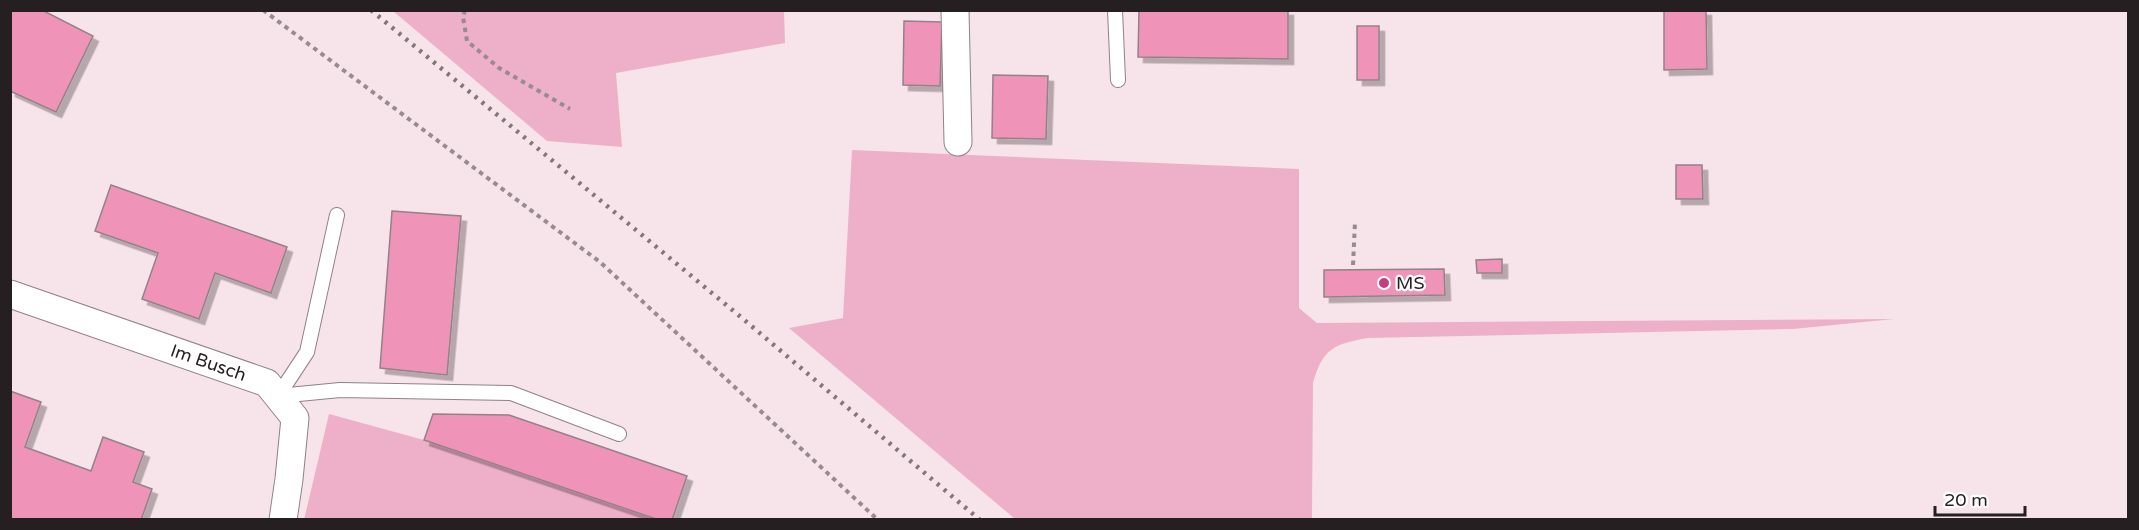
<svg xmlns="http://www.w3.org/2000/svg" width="2139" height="530" font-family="'Varela Round',sans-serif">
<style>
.green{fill:#eeb0c8}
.building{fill:#f093b8;stroke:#938288;stroke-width:1.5;filter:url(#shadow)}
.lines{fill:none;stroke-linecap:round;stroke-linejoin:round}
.lane-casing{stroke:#918086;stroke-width:16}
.street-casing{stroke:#918086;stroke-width:29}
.path{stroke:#988b8f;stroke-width:4;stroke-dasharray:4.5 4.5;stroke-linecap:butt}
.lane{stroke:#fff;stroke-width:14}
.street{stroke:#fff;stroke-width:27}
.rail{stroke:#827679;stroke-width:4.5;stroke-dasharray:3 6;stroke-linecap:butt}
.poi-dot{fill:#c43d7e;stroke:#fff;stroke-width:2}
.labels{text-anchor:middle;stroke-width:4.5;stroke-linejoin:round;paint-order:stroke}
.poi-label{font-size:18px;fill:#261f21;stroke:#fff;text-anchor:start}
.street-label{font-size:18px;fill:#261f21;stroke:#fff}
</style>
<defs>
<filter id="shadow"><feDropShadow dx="5.5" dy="5.5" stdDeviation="0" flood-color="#0004"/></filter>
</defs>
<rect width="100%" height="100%" fill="#f7e4ea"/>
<path class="green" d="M393 11H784L785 43 616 73 622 147 547 141Z
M852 150 1299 169V308L1317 323 1894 319 1793 329 1368 338C1334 344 1323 348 1313 383L1312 520 1015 519 789 328 843 318Z
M329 414 424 440 659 519 304 520Z"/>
<path class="building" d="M10 10H42L93 36 56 112 10 91Z
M1139 10H1288V59L1138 57Z
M1664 10H1706L1707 69 1664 70Z
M904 21 942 22 940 86 903 85Z
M1357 26H1379V80H1357Z
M993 75 1048 76 1046 139 992 138Z
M1676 165H1702L1703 199H1676Z
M111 185 287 247 271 293 215 273 199 319 142 299 158 253 95 231Z
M392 211 461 216 447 375 380 368Z
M1502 259V273H1477L1476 260Z
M1444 269 1445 295 1324 297V270Z
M10 391 41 402 25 447 91 471 103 437 144 452 133 482 152 489 141 520H10Z
M433 414 509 415 687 476 672 520H659L424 440Z"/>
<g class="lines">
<g class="lane-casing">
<path id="lane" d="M1115 10 1118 80
M278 396 340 390 511 393 619 434
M278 396 307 352 337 215"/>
</g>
<g class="street-casing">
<g id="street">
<path d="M955 10 958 142"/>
<path id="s1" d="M10 294 267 383 295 418 289 479 283 520"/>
</g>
</g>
<path class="path" d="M263 10 600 262 878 520
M465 10 463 17 467 41 499 68 570 109
M1353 265 1355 222"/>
<use href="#lane" class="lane"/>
<use href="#street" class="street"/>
<path class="rail" d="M371 10 742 318 980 520"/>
</g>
<circle class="poi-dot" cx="1384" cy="283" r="6"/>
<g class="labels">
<g class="poi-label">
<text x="1396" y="289">MS</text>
</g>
<g class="street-label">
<text dy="6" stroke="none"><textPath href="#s1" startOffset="210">Im Busch</textPath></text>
</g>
</g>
<rect width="2139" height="530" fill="none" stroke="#261f21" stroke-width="24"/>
<path d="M1935 506v9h90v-9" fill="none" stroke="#261f21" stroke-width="3"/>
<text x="1944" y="506" font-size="18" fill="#261f21" stroke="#ffffff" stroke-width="4.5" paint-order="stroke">20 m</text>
</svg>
